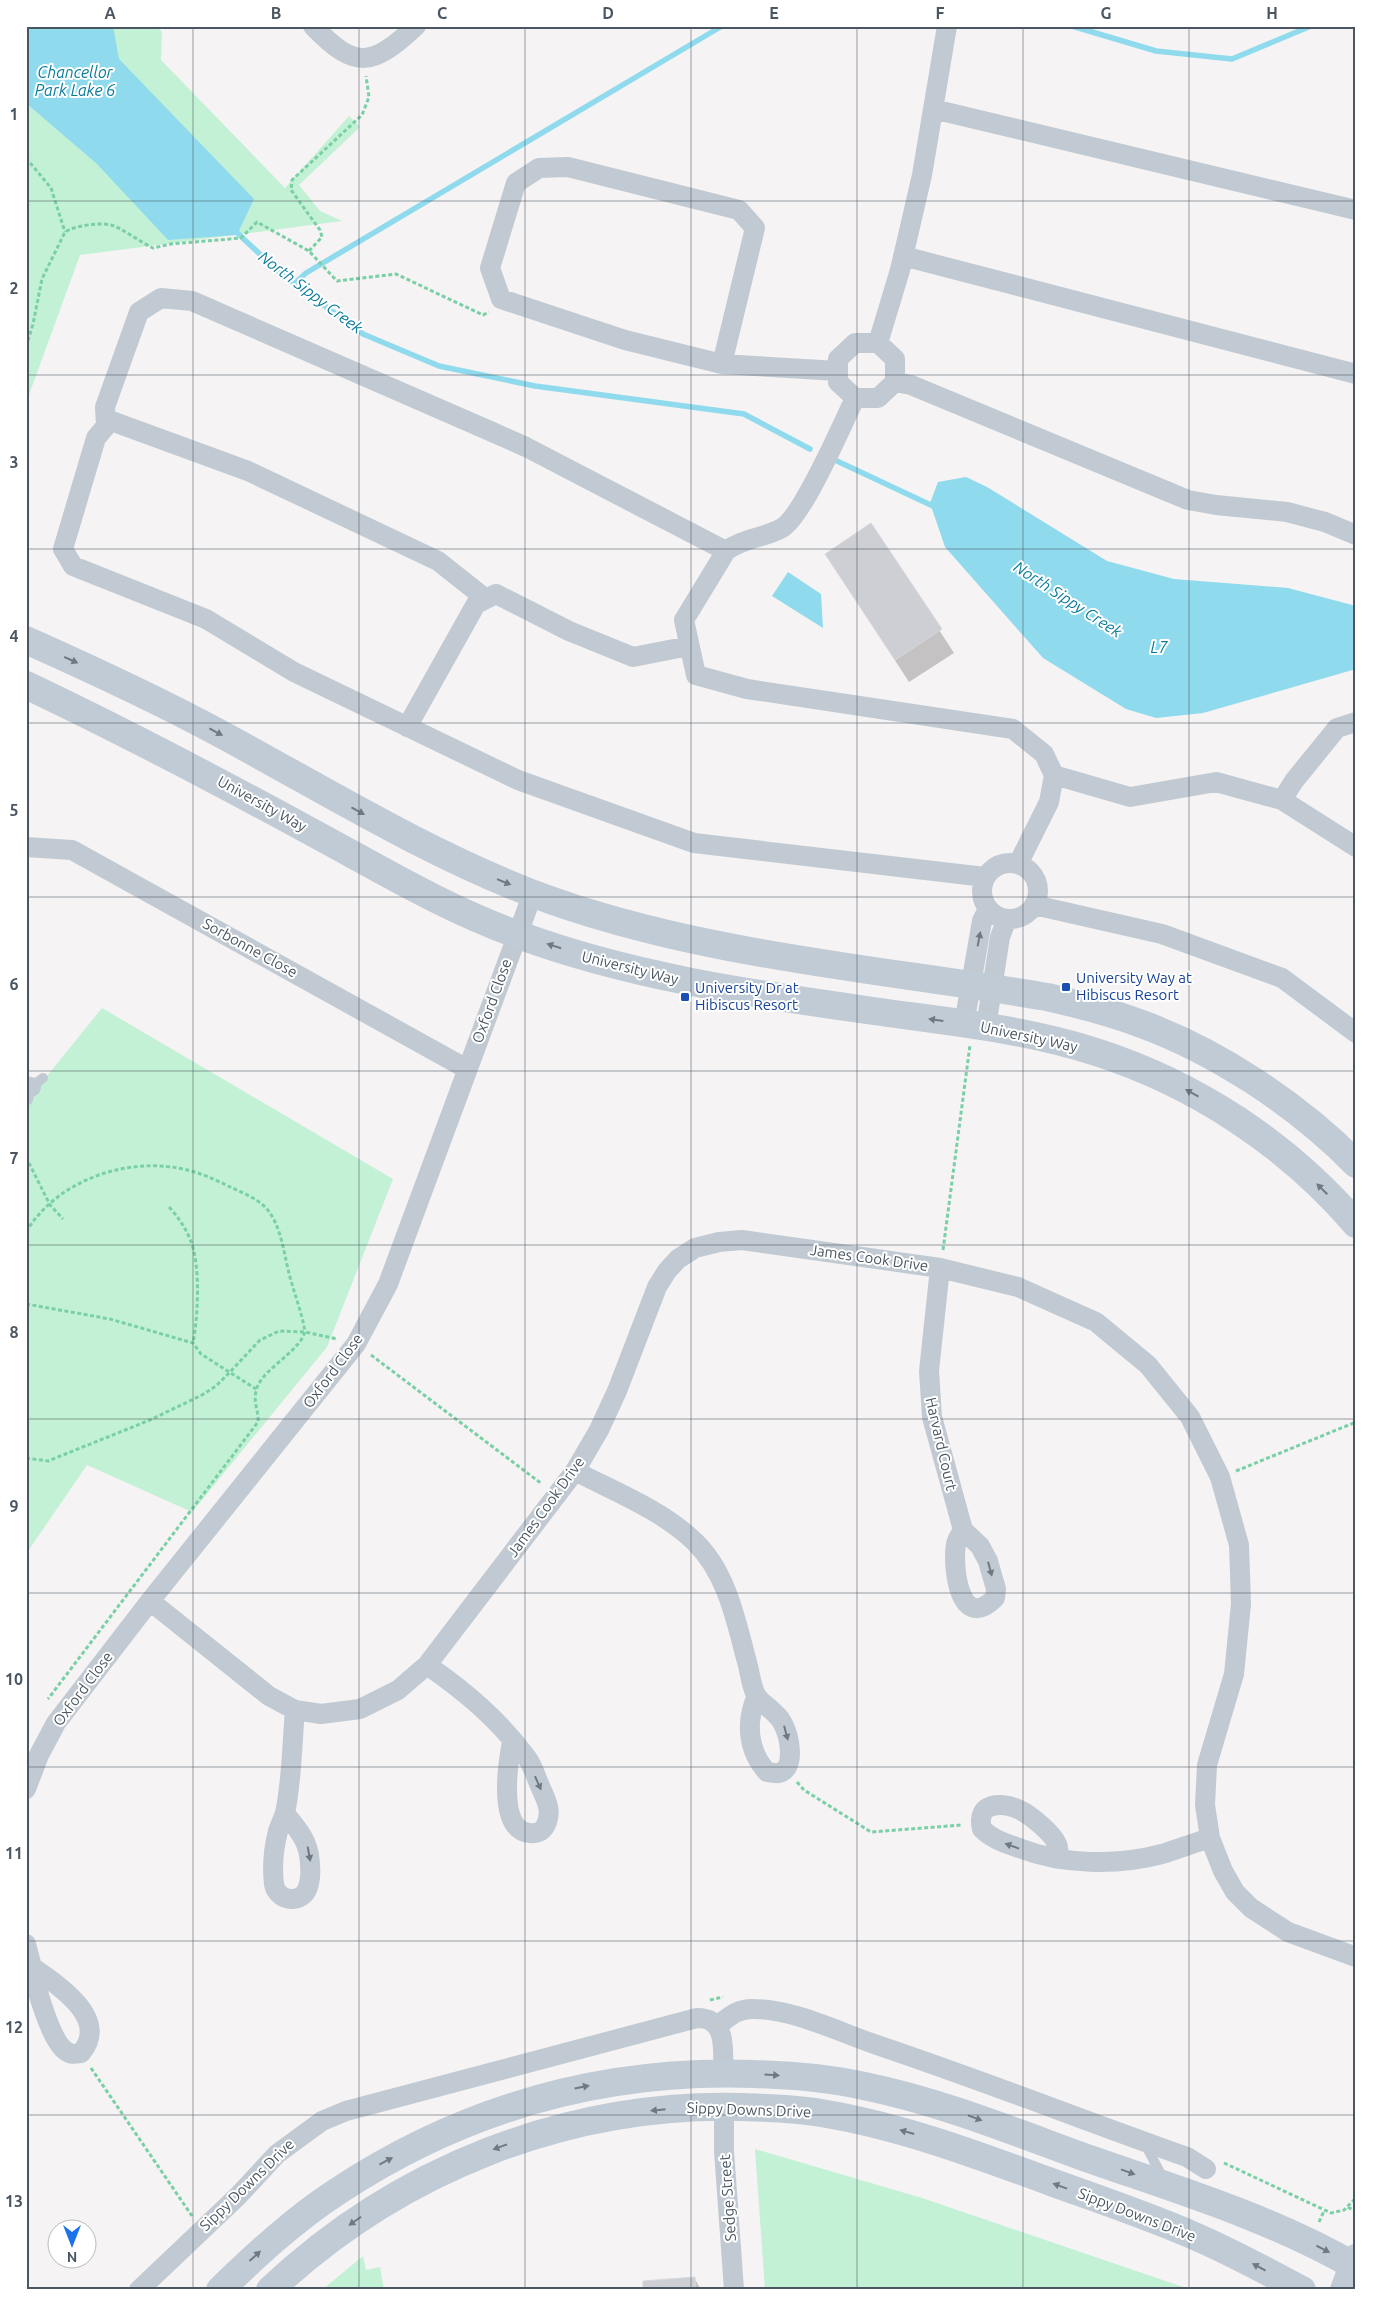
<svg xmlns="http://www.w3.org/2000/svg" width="1382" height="2316" font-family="Ubuntu,sans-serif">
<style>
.green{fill:#c3f1d5}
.water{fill:#90daee}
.shadow{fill:#0003}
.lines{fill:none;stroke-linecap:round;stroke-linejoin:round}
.stream{stroke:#90daee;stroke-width:5.5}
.building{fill:#cdcfd5;stroke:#d7d9de}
.path{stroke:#7ad0a6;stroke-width:3;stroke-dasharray:4 2.5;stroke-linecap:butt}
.lane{stroke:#c1cad2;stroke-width:10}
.street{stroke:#c1cad2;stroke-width:20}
.secondary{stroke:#c1cbd6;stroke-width:28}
.oneway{fill:#6e7984}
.oneway2{fill:#6e7983}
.grid{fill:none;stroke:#4a5661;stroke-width:1;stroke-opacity:0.55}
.transit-dot{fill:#1a4fb4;stroke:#fff;stroke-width:2}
.labels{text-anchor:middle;stroke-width:4;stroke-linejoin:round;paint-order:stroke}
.street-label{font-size:15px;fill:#4a5661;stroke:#fff}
.transit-label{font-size:15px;fill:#164399;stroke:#fff;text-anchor:start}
.water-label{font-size:16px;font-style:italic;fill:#0c7c9b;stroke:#fff}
.neatline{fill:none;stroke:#4a5661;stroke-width:2}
.grid-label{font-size:16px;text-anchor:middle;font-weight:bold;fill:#4a5661}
</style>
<rect width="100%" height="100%" fill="#f5f3f3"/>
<path class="green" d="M26 26H157L162 32 161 60 285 188 349 116 360 127 299 185 320 211 342 221 80 255 26 403Z
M102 1008 393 1179 327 1347 192 1512 87 1465 26 1554V1102Z
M755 2149 922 2198 1192 2290H765Z
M363 2256 366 2270 380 2267 384 2290H322Z"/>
<path class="water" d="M26 26H113L119 59 254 199 237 235 168 240 97 164 26 103Z
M966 477 987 487 1107 561 1174 579 1288 588 1356 606V669L1203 713 1156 718 1126 709 1043 658 945 547 930 503 938 482Z
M788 572 821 594 823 628 772 596Z"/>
<path class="shadow" d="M871 525 954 653 909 682 826 554Z
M695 2279 701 2290H645Z"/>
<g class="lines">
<path class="stream" d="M1072 26 1156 51 1232 59 1311 26
M233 229 279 272 363 334 439 366 535 386 744 414 810 449
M294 284 306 273 722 26
M837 461 935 507"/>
</g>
<path class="building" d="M871 523 942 629 895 660 825 554Z
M695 2277 696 2290H643V2281Z"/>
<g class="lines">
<path class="path" d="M26 158 51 188 65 232
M309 251 322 237 320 230 291 190 292 180 362 115 369 97 366 76
M26 347 33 324 42 279 65 232C74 226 99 222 111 225 122 228 140 242 153 248L171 244 241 238 257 222 309 251 337 281 396 274 483 315 489 312
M26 1157 50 1205 63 1219
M169 1207C178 1217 185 1227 190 1239 201 1264 198 1317 193 1343
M26 1232C56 1182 122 1158 178 1168 196 1171 212 1178 228 1186 241 1192 257 1198 267 1209 282 1227 284 1256 290 1277 295 1296 302 1313 305 1332 303 1336 301 1342 297 1345 287 1358 259 1374 256 1391 253 1402 259 1412 258 1422L48 1699
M943 1250 970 1045
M26 1304 110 1319 193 1343 201 1354 256 1389
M371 1355 542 1484
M26 1458 48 1461 150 1420 202 1395 216 1386 230 1372 260 1340 279 1331 305 1332 337 1339
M1236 1471 1356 1422
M797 1782 804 1790 871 1832 962 1825
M710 2000 723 1997
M91 2068 192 2216
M1224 2163 1331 2213 1344 2210 1356 2198
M1348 2207 1356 2212
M1319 2222 1324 2211"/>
<path class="lane" d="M28 1100 31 1087 43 1078
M1145 2144 1164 2180"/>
<path class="street" d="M313 26C356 71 373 66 416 26
M933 109 1356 210
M903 256 1356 374
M855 343H878L895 359V382L878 398H855L838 382V359Z
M878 343 900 270 922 175 947 26
M722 364 755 228 739 210 568 167 539 168 516 183 490 268 501 299 625 340 722 364 838 371
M895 382 911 385 1188 500 1216 505 1287 512 1325 522 1356 535
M855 398C843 423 803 516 782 528 764 538 743 538 726 551L684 620 696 675 747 689 1013 729 1044 754 1054 775 1049 802 1018 864
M106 419 248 471 438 561 486 599
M726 551 526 447 490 431 192 301 161 298 139 312 105 407 106 426 96 438 63 549 73 566 206 619 294 672 518 780 694 843 985 877
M407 727 476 604 496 594 569 631 633 657 689 646
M1054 775 1130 797 1216 782 1282 800 1294 781 1337 728 1356 722
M1282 800 1356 847
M26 847 72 850 467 1069
M982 891a28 28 0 1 1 56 0a28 28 0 1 1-56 0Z
M1034 905 1162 934 1282 978 1356 1033
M964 1024 982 921 988 909
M986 1027 1000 937 1007 919
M26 1086 31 1087
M940 1268 929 1371 932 1417 963 1530 980 1546 988 1561 996 1589 995 1598C960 1633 952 1568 956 1544 957 1539 961 1534 963 1530
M575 1471C615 1492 662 1510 695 1542 727 1573 736 1621 747 1662 750 1672 751 1686 756 1695 761 1704 776 1711 782 1722 789 1734 797 1768 779 1773 776 1774 770 1772 767 1772 748 1751 745 1722 757 1696
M150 1601 269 1696 295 1710 321 1714 360 1709 398 1690 427 1665 575 1471 599 1430 617 1391 657 1287 667 1271 678 1259 695 1248 719 1242 742 1240 940 1268 1018 1287 1096 1322 1148 1365 1190 1417 1220 1477 1239 1545 1241 1604 1234 1674 1207 1765 1205 1805 1210 1838 1223 1871 1235 1892 1251 1908 1288 1932 1356 1957
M427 1665C466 1692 499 1720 527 1758 533 1766 536 1777 540 1786 545 1798 552 1809 547 1822 544 1830 540 1834 530 1833 497 1831 508 1763 512 1742
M26 1789 39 1755 56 1723 150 1601 356 1344 388 1284 533 893
M285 1814C304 1835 312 1848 310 1878 309 1884 308 1891 303 1895 292 1904 276 1897 274 1884 272 1868 274 1847 278 1831 280 1825 283 1819 285 1813 292 1781 292 1743 295 1710
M1059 1859C1058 1855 1059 1848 1057 1844 1053 1834 1031 1815 1020 1810 1003 1802 975 1801 982 1829 992 1839 1005 1843 1019 1848 1063 1865 1117 1866 1162 1854 1178 1849 1194 1843 1210 1838
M26 1944 32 1967
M32 1967C56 1984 111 2018 81 2053 75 2054 71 2055 66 2051 51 2042 35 1985 32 1967Z
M717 2026C729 2017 738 2008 754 2009 793 2009 839 2032 877 2045 981 2080 1083 2120 1187 2157L1206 2169
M724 2107V2151L734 2290
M139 2290 238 2196 277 2154 322 2121 346 2111 697 2018C728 2018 723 2051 723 2073"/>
<path class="secondary" d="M26 640C91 669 156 699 219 733 323 789 421 850 531 893 694 955 876 968 1047 997 1078 1004 1109 1012 1139 1023 1217 1051 1298 1105 1356 1164
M26 685C121 730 214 779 306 829 375 866 442 907 516 934 629 976 747 993 866 1010 943 1021 1022 1028 1096 1052 1196 1084 1287 1144 1356 1224
M220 2290C257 2254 295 2219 338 2191 464 2108 603 2069 753 2074 790 2075 828 2078 864 2086 938 2101 1010 2130 1081 2156 1174 2189 1270 2217 1356 2267
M270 2290C397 2170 567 2102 743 2107 768 2108 795 2108 821 2113 900 2126 975 2154 1051 2182 1098 2199 1146 2215 1192 2235 1230 2251 1266 2271 1302 2290
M1344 2290 1356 2258"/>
</g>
<defs><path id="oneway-solid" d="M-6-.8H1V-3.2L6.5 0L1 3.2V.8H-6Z" transform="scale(1.25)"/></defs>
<g class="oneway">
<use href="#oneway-solid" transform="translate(71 660) rotate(24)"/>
<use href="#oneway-solid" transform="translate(216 732) rotate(28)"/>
<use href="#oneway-solid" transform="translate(358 811) rotate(29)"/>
<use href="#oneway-solid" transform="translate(504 882) rotate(22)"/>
<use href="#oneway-solid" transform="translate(554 946) rotate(-162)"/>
<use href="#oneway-solid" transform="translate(936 1020) rotate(-172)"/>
<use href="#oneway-solid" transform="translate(1192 1093) rotate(-151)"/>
<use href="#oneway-solid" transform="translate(1322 1189) rotate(-135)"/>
<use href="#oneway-solid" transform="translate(772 2075) rotate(4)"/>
<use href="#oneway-solid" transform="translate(582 2087) rotate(-11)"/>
<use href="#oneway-solid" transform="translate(658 2110) rotate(174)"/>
<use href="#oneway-solid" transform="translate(975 2118) rotate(20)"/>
<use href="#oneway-solid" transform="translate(907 2132) rotate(-164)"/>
<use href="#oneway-solid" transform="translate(500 2147) rotate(160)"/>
<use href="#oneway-solid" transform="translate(386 2161) rotate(-28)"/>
<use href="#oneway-solid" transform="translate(1128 2172) rotate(20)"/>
<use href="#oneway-solid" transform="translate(1060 2186) rotate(-160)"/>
<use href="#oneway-solid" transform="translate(355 2221) rotate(145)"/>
<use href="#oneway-solid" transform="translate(1323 2249) rotate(27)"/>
<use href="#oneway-solid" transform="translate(255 2256) rotate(-42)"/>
<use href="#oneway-solid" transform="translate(1259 2267) rotate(-152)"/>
</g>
<g class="oneway2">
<use href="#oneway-solid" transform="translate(979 939) rotate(-79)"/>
<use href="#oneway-solid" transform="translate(990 1569) rotate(75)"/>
<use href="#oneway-solid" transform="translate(786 1733) rotate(75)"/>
<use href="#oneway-solid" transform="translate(538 1783) rotate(66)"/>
<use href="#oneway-solid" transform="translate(1012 1846) rotate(-160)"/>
<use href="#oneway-solid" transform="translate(309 1854) rotate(80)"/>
</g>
<path class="grid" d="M193 26V2290M359 26V2290M525 26V2290M691 26V2290M857 26V2290M1023 26V2290M1189 26V2290M26 201H1356M26 375H1356M26 549H1356M26 723H1356M26 897H1356M26 1071H1356M26 1245H1356M26 1419H1356M26 1593H1356M26 1767H1356M26 1941H1356M26 2115H1356"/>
<g class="transit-dot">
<rect x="1061" y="982" width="10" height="10" rx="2.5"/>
<rect x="680" y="992" width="10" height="10" rx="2.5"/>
</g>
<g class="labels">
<g class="street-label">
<text transform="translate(262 804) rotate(29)" y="5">University Way</text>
<text transform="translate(250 948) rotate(29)" y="5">Sorbonne Close</text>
<text transform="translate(630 968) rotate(14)" y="5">University Way</text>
<text transform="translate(492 1001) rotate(-70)" y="5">Oxford Close</text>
<text transform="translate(1029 1037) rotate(12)" y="5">University Way</text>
<text transform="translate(869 1258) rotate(8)" y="5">James Cook Drive</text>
<text transform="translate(333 1371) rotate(-53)" y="5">Oxford Close</text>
<text transform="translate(941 1444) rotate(77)" y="5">Harvard Court</text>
<text transform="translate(546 1507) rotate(-54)" y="5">James Cook Drive</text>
<text transform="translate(83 1689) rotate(-53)" y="5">Oxford Close</text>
<text transform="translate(749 2110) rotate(2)" y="5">Sippy Downs Drive</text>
<text transform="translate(247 2185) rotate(-44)" y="5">Sippy Downs Drive</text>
<text transform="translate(728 2198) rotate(-94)" y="5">Sedge Street</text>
<text transform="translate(1137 2215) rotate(21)" y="5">Sippy Downs Drive</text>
</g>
<g class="transit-label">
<text x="1076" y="983">University Way at<tspan x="1076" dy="17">Hibiscus Resort</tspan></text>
<text x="695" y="993">University Dr at<tspan x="695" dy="17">Hibiscus Resort</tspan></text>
</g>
<g class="water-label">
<text x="75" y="78">Chancellor<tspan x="75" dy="18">Park Lake 6</tspan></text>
<text transform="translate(311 292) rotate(37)" y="6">North Sippy Creek</text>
<text transform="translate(1068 599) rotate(33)" y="6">North Sippy Creek</text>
<text x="1159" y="653">L7</text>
</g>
</g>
<rect width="1382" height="2316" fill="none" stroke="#ffffff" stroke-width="55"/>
<g transform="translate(72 2244) rotate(180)"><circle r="24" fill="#ffffff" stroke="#b7bbc0"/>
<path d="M0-4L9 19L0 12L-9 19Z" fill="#1a73e8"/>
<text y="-8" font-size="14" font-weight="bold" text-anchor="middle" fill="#4a5661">N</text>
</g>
<rect x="28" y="28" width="1326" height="2260" class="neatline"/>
<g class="grid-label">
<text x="110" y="19">A</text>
<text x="276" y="19">B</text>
<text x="442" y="19">C</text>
<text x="608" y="19">D</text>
<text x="774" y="19">E</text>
<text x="940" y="19">F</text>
<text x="1106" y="19">G</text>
<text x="1272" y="19">H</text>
<text x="14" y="120">1</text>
<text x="14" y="294">2</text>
<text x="14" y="468">3</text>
<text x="14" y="642">4</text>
<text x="14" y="816">5</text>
<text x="14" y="990">6</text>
<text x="14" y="1164">7</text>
<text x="14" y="1338">8</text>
<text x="14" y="1512">9</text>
<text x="14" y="1685">10</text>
<text x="14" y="1859">11</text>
<text x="14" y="2033">12</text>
<text x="14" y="2207">13</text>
</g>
</svg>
